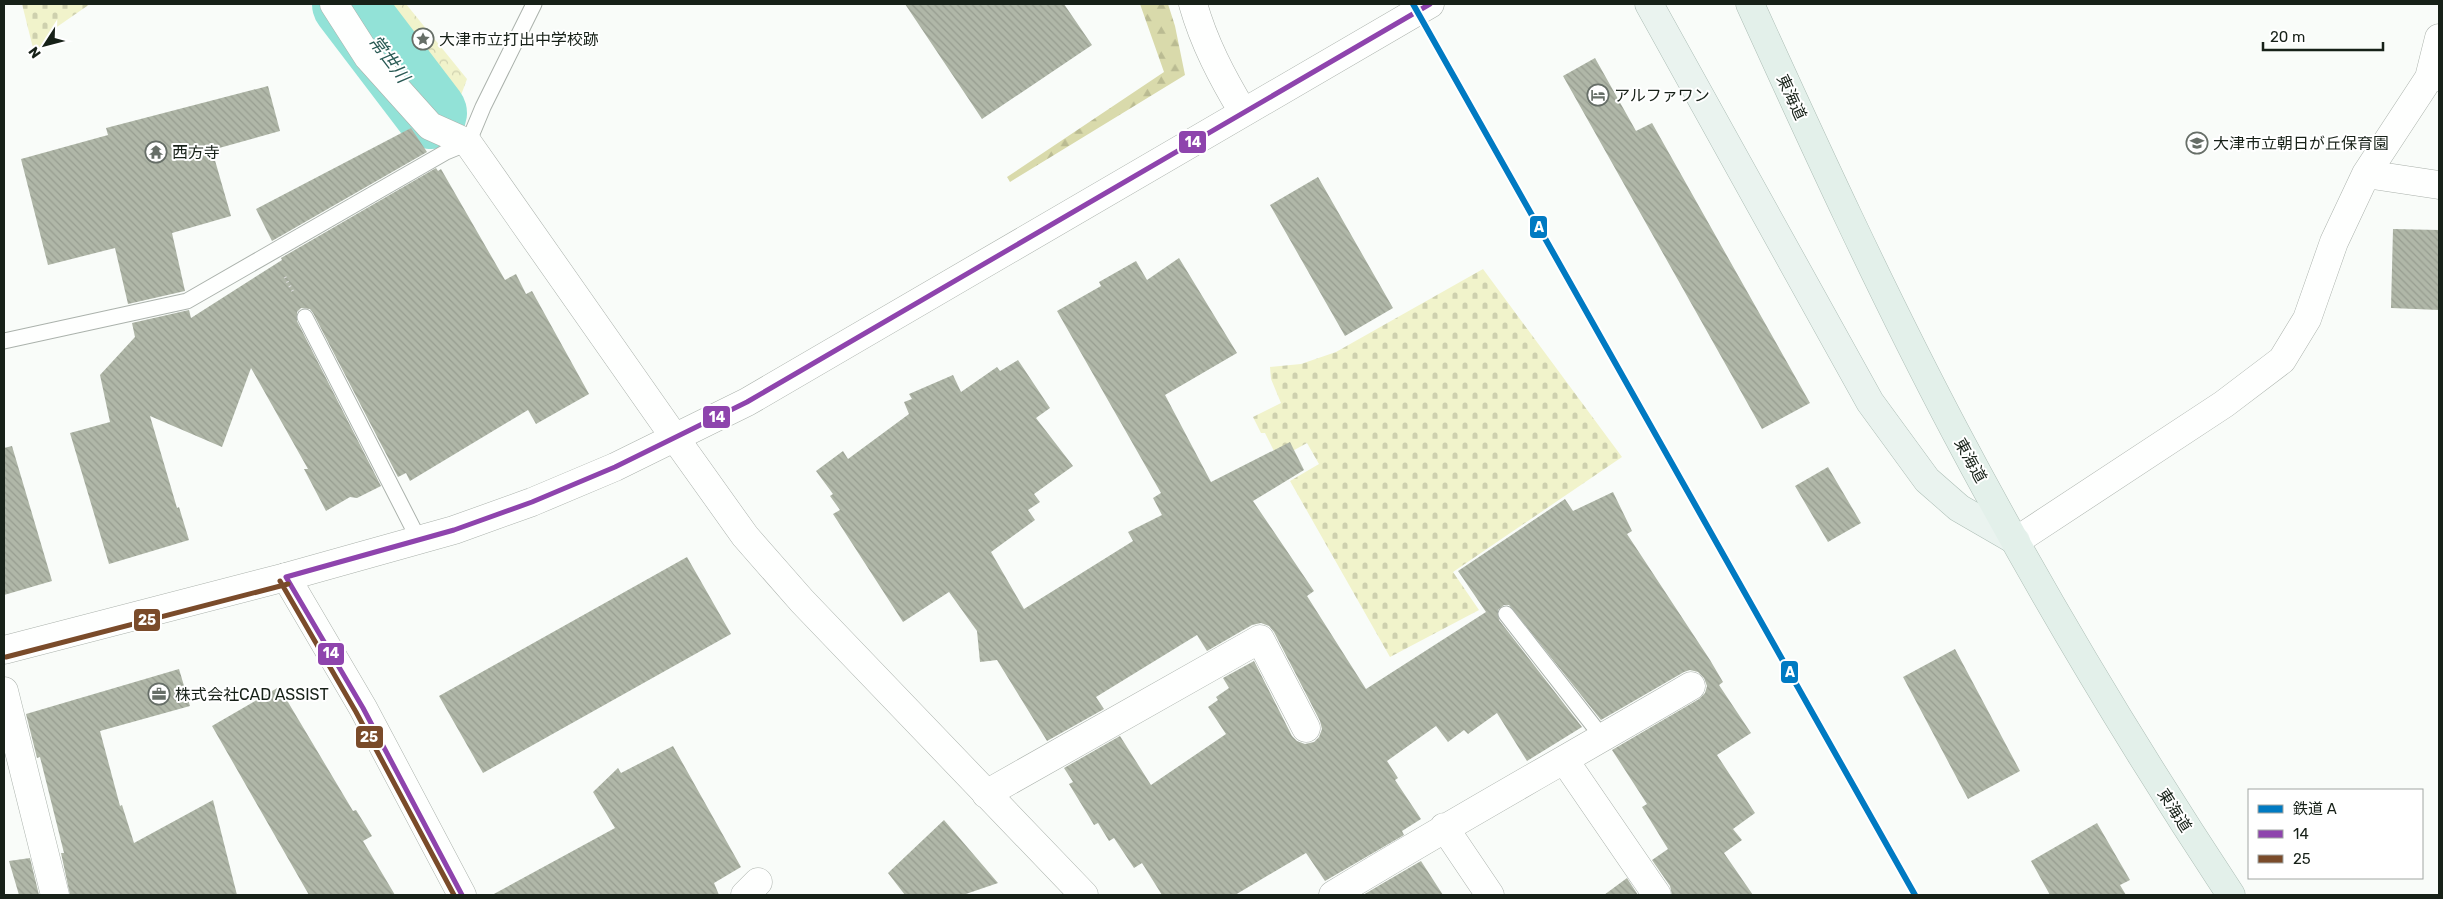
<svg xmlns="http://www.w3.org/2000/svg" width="2443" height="899" font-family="Rubik,'Noto Sans JP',sans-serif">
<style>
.forest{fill:url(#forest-firs)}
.cemetery{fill:url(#cemetery-stones)}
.park{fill:url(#park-crowns)}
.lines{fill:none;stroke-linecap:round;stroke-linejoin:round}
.river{stroke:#92e2d7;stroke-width:72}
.building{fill:url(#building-back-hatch)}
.service-casing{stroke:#abb2ac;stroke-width:17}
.minor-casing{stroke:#abb2ac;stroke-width:29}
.tertiary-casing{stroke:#abb2ac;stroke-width:29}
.secondary-casing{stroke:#abb2ac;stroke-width:29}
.primary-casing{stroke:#adbeb6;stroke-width:29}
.trunk-casing{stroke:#adbeb6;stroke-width:29}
.path{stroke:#dbdcdb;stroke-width:3;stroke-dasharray:1 4;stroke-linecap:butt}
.service{stroke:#fefffe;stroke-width:15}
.minor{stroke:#fefffe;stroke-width:28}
.tertiary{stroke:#fefffe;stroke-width:28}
.secondary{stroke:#fefffe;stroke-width:28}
.primary{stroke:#eaf3ef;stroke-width:28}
.trunk{stroke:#e3f0ea;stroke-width:28}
.bus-1-casing{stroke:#fff;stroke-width:9}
.bus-2-casing{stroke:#fff;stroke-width:9}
.bus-1{stroke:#8e44ad;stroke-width:5}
.bus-2{stroke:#7a4b2a;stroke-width:5}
.rail-1-casing{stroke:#fff;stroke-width:10}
.rail-1{stroke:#007ac2;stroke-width:6}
.labels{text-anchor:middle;stroke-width:4;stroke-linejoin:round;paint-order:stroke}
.poi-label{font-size:16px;fill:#172118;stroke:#fff;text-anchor:start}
.street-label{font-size:16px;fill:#172118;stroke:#fff}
.water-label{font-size:18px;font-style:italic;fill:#285953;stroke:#fff}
.line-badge{stroke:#fff;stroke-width:2}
.badge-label{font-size:14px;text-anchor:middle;font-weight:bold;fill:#fff}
</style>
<defs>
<pattern id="forest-firs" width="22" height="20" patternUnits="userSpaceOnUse" patternTransform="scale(1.25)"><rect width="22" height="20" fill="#d9daab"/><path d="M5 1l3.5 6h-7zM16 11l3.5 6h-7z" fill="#babb92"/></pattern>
<pattern id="cemetery-stones" width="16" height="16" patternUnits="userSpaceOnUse" patternTransform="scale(1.25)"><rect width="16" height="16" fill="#f1f3cb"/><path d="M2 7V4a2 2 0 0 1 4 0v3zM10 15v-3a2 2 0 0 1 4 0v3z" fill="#ced0ae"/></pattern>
<pattern id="park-crowns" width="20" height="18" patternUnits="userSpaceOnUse" patternTransform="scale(1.25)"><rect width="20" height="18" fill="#f1f3cb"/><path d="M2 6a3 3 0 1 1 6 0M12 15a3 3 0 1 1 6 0" fill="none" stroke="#ced0ae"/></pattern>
<pattern id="building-back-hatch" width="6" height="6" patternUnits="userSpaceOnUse" patternTransform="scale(1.25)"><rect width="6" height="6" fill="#b0b7a8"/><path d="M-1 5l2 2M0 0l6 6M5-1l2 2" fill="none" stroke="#979d90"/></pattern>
</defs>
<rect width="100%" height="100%" fill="#f9fcf9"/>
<path class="forest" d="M1140 4H1168L1175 26 1185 75 1010 182 1007 177 1164 72Z"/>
<path class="cemetery" d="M22 4H90L51 31 35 56Z
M1483 269 1622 457 1453 572 1479 610 1390 657 1290 481 1319 464 1307 443 1278 459 1265 433H1261L1253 417 1281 403 1271 379 1270 367 1301 364 1336 352Z"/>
<path class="park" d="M355 4H406L467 79 453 117 435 106Z"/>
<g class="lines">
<path class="river" d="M348 4 431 113"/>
</g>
<path class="building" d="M905 4H1064L1092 45 982 119Z
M1595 58 1636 131 1652 123 1810 403 1762 429 1563 76Z
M268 86 280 131 212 150 231 216 172 233 185 291 128 304 115 248 48 265 21 159 108 135 106 128Z
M411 128 427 152 272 241 256 209Z
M436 168 438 171 441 169 505 280 516 274 526 294 532 291 589 394 536 424 528 410 410 481 406 473 398 477 313 313 310 309 301 308 297 312V321L381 486 357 498 350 497 326 511 304 469H308L251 368 222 447 150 416 177 508 179 507 189 540 109 564 70 433 110 422 100 375 135 337 132 323 189 310 191 318 282 260 281 258Z
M1318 177 1393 308 1345 336 1270 205Z
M2393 229 2439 230V310L2391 308Z
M1179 258 1237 353 1165 395 1211 482 1290 442 1304 470 1253 501 1314 591 1307 596 1366 689 1486 612 1458 571 1565 499 1573 511 1613 492 1632 531 1627 534 1710 660 1723 682 1719 685 1751 733 1717 755 1755 813 1733 829 1742 840 1724 853 1753 895H1672L1670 886 1652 860 1668 849 1642 807 1647 804 1612 750 1699 699 1705 693 1707 686 1704 678 1698 672 1690 670 1684 672 1601 720 1509 605H1504L1498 610 1499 620 1582 727 1527 761 1497 713 1468 734 1464 730 1448 742 1436 726 1387 761 1398 778 1395 780 1421 819 1402 831 1404 835 1325 881 1306 853 1235 895H1162L1142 863 1134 868 1114 838 1109 841 1098 823 1094 825 1069 784 1073 782 1064 768 1120 736 1151 785 1226 734 1208 707 1218 700 1216 697 1229 688 1223 678 1254 661 1292 736 1297 741 1305 744 1314 742 1319 737 1322 729 1320 721 1274 632 1269 626 1261 623 1252 625 1207 651 1197 635 1096 697 1104 709 1047 741 997 660 980 662 977 631 949 592 903 622 833 514 840 510 830 496 833 494 816 471 843 451 848 459 909 414 904 402 912 399 909 394 953 375 961 392 997 367 1000 371 1018 360 1050 408 1036 418 1073 466 1034 494 1040 502 1028 510 1035 520 991 552 1024 609 1133 541 1128 532 1162 515 1153 498 1161 493 1057 311 1101 286 1099 282 1136 261 1147 280Z
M12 446 52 581 4 595V448Z
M1828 467 1861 523 1828 542 1795 486Z
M687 557 731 634 483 773 439 696Z
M1955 649 2020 771 1968 799 1903 677Z
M179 669 190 706 100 731 120 806 122 805 134 843 213 800 237 895H70L61 853H64L40 757 37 758 26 714Z
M279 687 353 811 356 810 372 836 363 841 395 895H309L212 726Z
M673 746 741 867 714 883 719 895H492L615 828 593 792 618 768 621 773Z
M944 820 998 883 963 895H905L888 873Z
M2097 823 2130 880 2120 885 2126 895H2050L2031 861Z
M30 858 39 895H19L9 861Z
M1421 861 1443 895H1363L1385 882Z
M1627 878 1638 895H1604Z"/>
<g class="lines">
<g class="service-casing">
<path id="service" d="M305 317 419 540
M4 341 187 301 446 152 468 143 483 107 534 4
M1506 614 1603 738"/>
</g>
<g class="minor-casing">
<path id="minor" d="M334 4 368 57 430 126 468 143 675 438
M1193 4C1204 43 1222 77 1243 112
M2429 78 2439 38
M2366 174 2439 185
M2016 541 2224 404 2282 360 2307 319 2334 242 2366 174 2429 78 2439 77
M4 691 55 895
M1565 761 1657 895
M986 794 1260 639 1306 728
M1444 827 1490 895
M745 895 758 882
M1333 895C1451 823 1572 756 1691 686"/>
</g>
<g class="tertiary-casing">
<path id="tertiary" d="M675 438 745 536 802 601 1084 895
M4 650 286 577"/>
</g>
<g class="secondary-casing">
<path id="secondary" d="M462 895 363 708 286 577 454 530 532 502 615 467 747 402 1430 4"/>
</g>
<g class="primary-casing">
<path id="primary" d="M1649 4 1870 402 1927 480 1959 508 2016 541"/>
</g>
<g class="trunk-casing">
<path id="trunk" d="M1750 4C1815 147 1881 291 1955 431 2039 590 2132 745 2231 895"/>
</g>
<path class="path" d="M285 277 293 292"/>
<use href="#service" class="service"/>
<use href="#minor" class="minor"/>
<use href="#tertiary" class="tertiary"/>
<use href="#secondary" class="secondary"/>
<use href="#primary" class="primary"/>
<use href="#trunk" class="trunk"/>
<g class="bus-1-casing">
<path id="bus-1" d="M462 895 363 708 286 577 454 530 532 502 615 467 747 402 1430 4"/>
</g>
<g class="bus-2-casing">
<path id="bus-2" d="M280 581 356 712 454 895
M6 657 288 584"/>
</g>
<use href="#bus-1" class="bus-1"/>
<use href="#bus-2" class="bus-2"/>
<g class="rail-1-casing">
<path id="rail-1" d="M1413 4 1915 895"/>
</g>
<use href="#rail-1" class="rail-1"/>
</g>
<defs>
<g id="sight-ring" transform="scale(1.125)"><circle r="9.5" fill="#fff" stroke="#666e67" stroke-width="1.5"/><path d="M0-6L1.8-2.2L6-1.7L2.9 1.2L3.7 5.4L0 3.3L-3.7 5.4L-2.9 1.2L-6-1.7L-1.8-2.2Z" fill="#666e67"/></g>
<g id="hotel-ring" transform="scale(1.125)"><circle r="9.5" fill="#fff" stroke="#666e67" stroke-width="1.5"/><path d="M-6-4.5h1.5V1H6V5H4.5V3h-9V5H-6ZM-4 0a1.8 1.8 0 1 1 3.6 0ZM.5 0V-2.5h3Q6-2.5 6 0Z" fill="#666e67"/></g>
<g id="school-ring" transform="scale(1.125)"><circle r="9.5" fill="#fff" stroke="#666e67" stroke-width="1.5"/><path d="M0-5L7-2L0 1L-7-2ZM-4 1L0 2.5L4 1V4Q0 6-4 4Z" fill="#666e67"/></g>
<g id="temple-ring" transform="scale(1.125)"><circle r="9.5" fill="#fff" stroke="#666e67" stroke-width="1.5"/><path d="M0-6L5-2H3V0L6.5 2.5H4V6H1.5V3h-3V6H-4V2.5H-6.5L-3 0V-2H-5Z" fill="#666e67"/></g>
<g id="office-ring" transform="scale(1.125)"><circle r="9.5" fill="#fff" stroke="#666e67" stroke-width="1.5"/><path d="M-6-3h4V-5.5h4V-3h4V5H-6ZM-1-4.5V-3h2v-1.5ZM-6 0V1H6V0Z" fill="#666e67"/></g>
</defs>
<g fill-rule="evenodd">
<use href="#sight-ring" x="423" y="39"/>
<use href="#hotel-ring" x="1598" y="95"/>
<use href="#school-ring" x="2197" y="143"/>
<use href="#temple-ring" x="156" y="152"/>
<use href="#office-ring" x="159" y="694"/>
</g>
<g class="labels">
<g class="poi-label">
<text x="439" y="45">大津市立打出中学校跡</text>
<text x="1614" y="101">アルファワン</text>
<text x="2213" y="149">大津市立朝日が丘保育園</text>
<text x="172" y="158">西方寺</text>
<text x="175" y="700">株式会社CAD ASSIST</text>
</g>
<g class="street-label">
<text transform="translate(1792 97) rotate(65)" y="6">東海道</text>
<text transform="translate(1971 460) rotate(61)" y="6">東海道</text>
<text transform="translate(2175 810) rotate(57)" y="6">東海道</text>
</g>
<g class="water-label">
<text transform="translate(389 59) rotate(53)" y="6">常世川</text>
</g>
</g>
<g class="line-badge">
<rect x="1178" y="130" width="29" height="24" rx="5" fill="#8e44ad"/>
<rect x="1529" y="215" width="19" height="24" rx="5" fill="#007ac2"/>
<rect x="702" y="405" width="29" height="24" rx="5" fill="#8e44ad"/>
<rect x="133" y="608" width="28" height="24" rx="5" fill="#7a4b2a"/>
<rect x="317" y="642" width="28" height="24" rx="5" fill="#8e44ad"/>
<rect x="1780" y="660" width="19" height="24" rx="5" fill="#007ac2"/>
<rect x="355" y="725" width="29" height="24" rx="5" fill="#7a4b2a"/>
</g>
<g class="badge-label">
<text x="1193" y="147">14</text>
<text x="1539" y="232">A</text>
<text x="717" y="422">14</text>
<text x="147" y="625">25</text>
<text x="331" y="658">14</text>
<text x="1790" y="677">A</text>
<text x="369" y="742">25</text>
</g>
<rect width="2443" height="899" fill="none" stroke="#172118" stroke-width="10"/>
<rect x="2248" y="789" width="175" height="90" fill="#ffffff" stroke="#a2a6a3"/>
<rect x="2258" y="805" width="25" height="8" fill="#007ac2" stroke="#a2a6a3"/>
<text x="2293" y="814" font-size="15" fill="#172118">鉄道 A</text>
<rect x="2258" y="830" width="25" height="8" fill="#8e44ad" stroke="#a2a6a3"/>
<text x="2293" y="839" font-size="15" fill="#172118">14</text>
<rect x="2258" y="855" width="25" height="8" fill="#7a4b2a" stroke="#a2a6a3"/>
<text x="2293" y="864" font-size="15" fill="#172118">25</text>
<g transform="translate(45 45) rotate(234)" stroke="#ffffff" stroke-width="4" paint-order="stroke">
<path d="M0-4L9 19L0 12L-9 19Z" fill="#172118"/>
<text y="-8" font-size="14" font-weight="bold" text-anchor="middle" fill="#172118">N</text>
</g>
<path d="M2263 42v8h120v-8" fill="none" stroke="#172118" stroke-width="2.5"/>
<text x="2270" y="42" font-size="15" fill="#172118" stroke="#ffffff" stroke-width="4" paint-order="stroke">20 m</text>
</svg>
